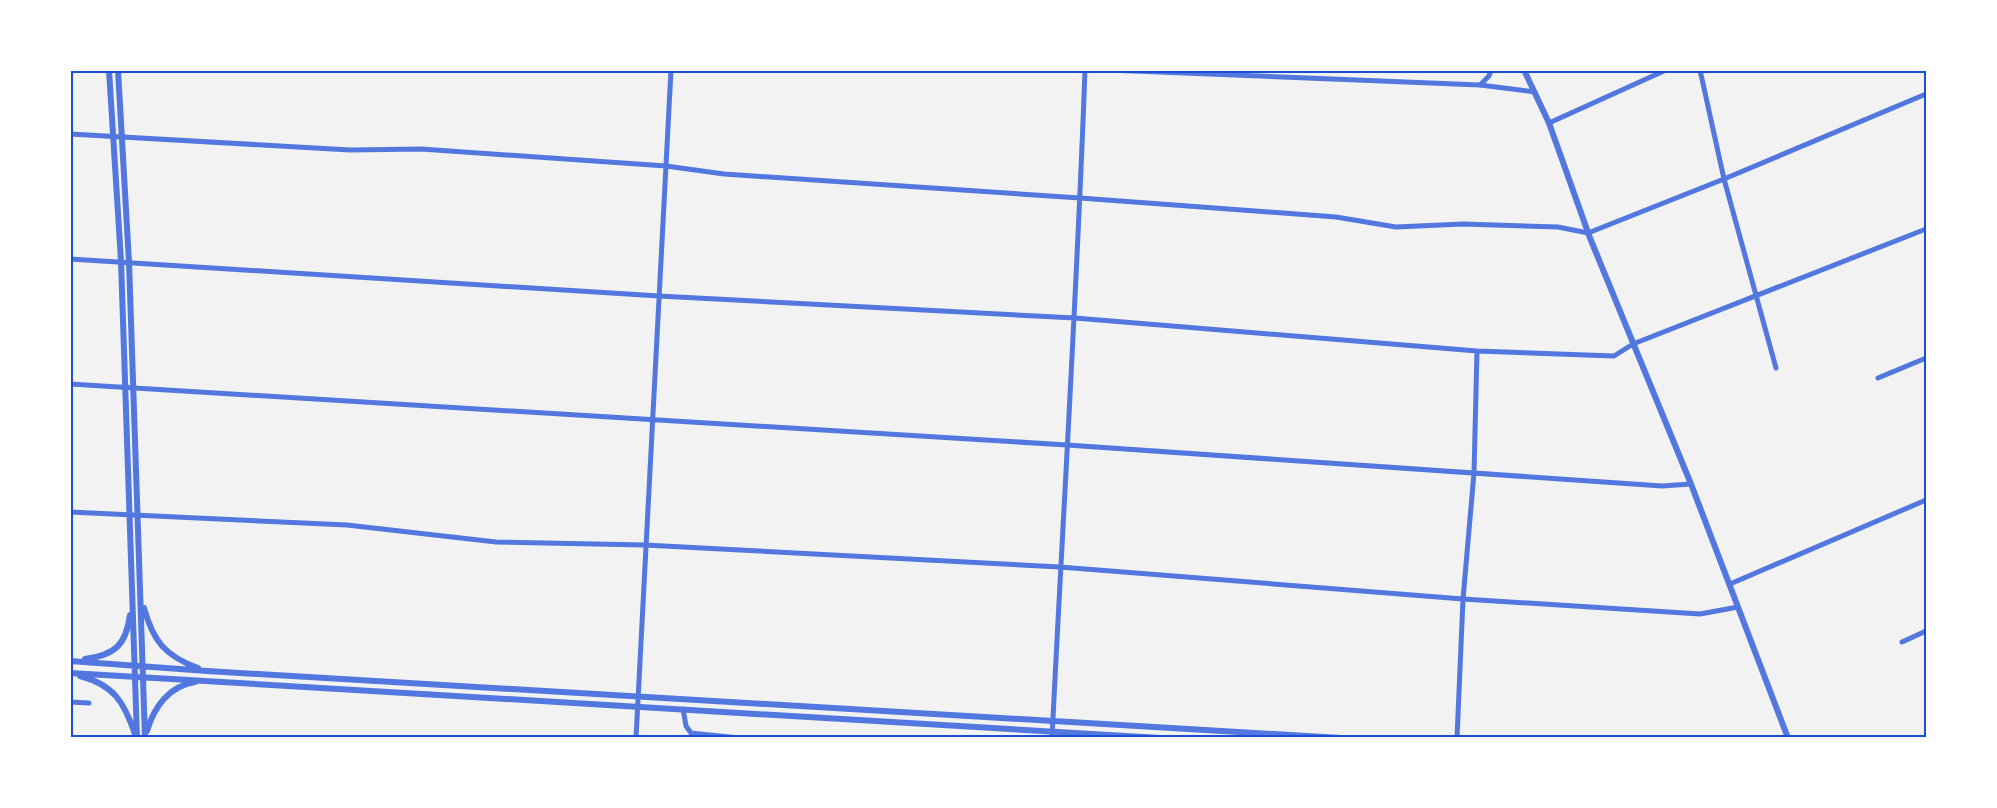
<svg xmlns="http://www.w3.org/2000/svg" width="1997" height="808" font-family="'PT Sans',sans-serif">
<style>
.lines{fill:none;stroke-linecap:round;stroke-linejoin:round}
.minor{stroke:#5277de;stroke-width:5}
.tertiary{stroke:#5277de;stroke-width:6}
.neatline{fill:none;stroke:#1d4ed8;stroke-width:2}
</style>
<rect width="100%" height="100%" fill="#f2f2f2"/>
<g class="lines">
<path class="minor" d="M1108 70 1480 85 1535 92
M1700 70 1724 179 1776 368
M1480 85 1489 76 1491 70
M1549 123 1666 70
M70 134 350 150 421 149 666 166 724 174 1080 198 1336 217 1396 227 1463 224 1558 227 1588 233 1724 179 1926 94
M70 259 659 296 1075 318 1477 351 1614 356 1633 344 1926 229
M1878 378 1926 358
M70 384 1067 445 1662 486 1691 484
M70 512 347 525 496 542 645 545 1060 567 1463 599 1700 614 1738 607
M1730 584 1926 500
M1902 642 1926 631
M70 702 89 703
M683 709 686 726 691 733 739 738
M636 738 671 70
M1052 738C1063 515 1077 293 1085 70
M1457 738 1463 599 1474 473 1477 351"/>
<path class="tertiary" d="M109 70 121 261 137 738
M118 70 129 262 145 738
M1524 70 1549 123 1590 238 1691 484 1788 738
M144 608C153 641 165 656 198 668
M85 659C115 655 126 645 130 615
M70 661 207 671 1341 738
M70 673 1160 738
M80 676C114 685 124 702 135 734
M147 731C154 707 169 686 195 682"/>
</g>
<rect width="1997" height="808" fill="none" stroke="#ffffff" stroke-width="144"/>
<rect x="72" y="72" width="1853" height="664" class="neatline"/>
</svg>
